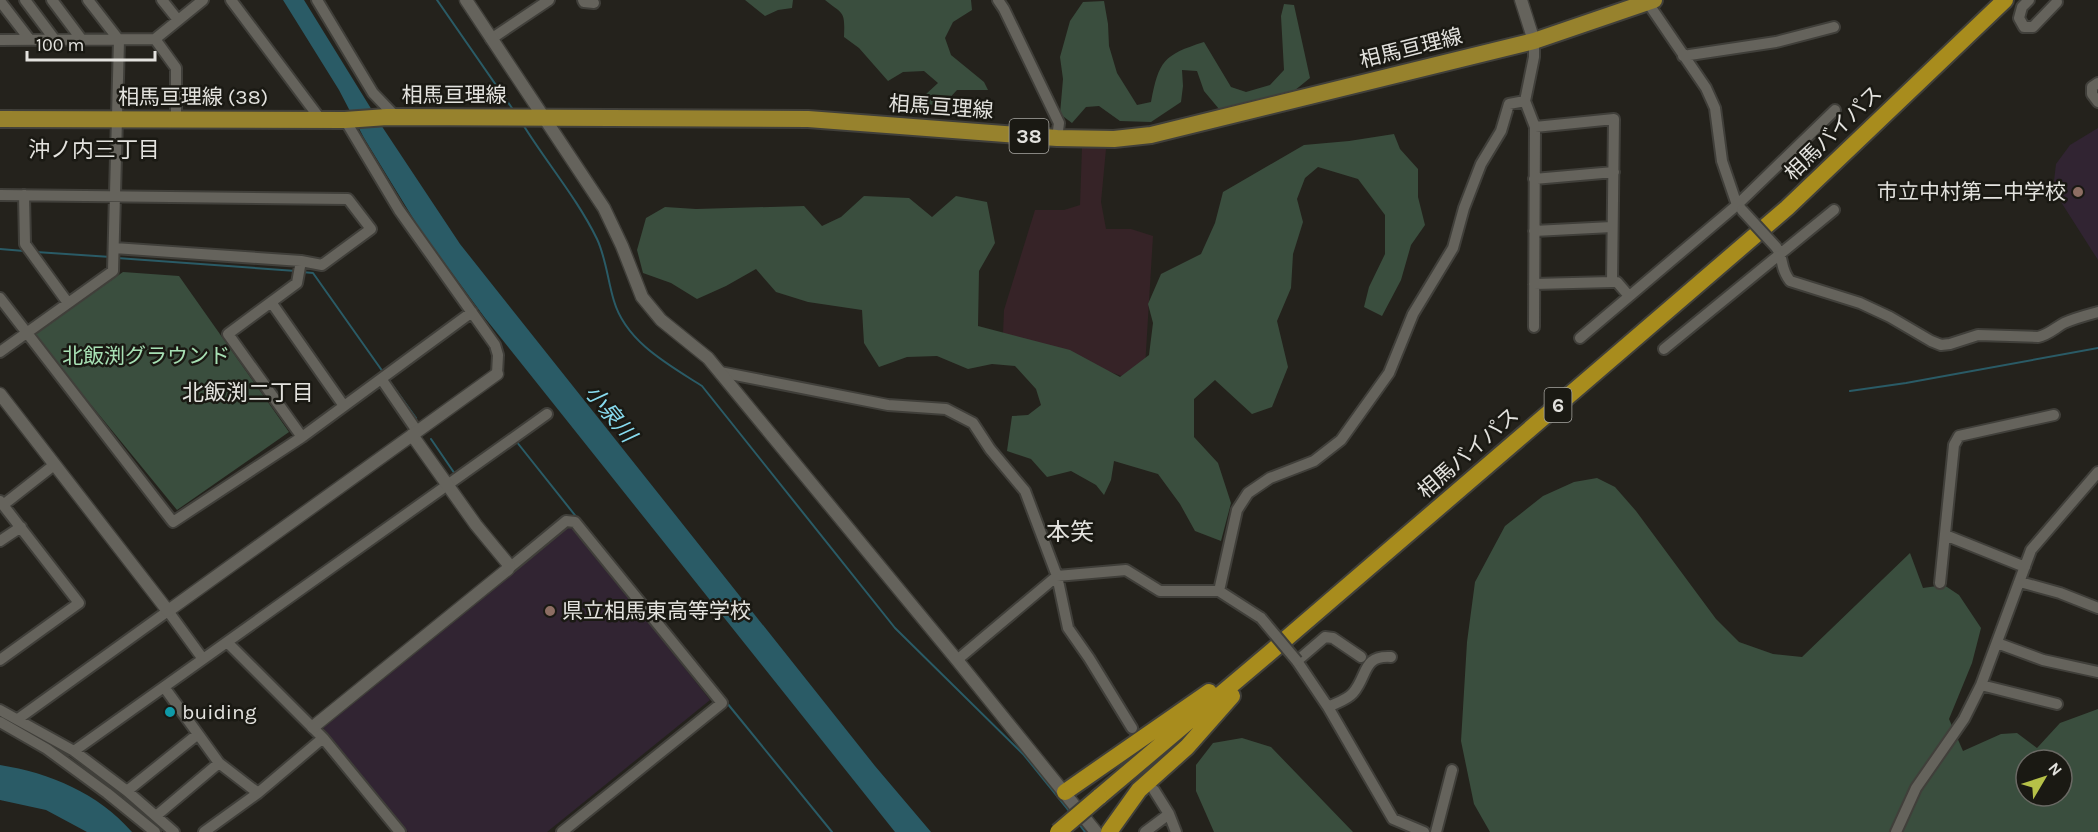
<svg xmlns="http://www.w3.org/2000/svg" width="2098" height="832" font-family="Karla,'Noto Sans JP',sans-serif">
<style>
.industrial{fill:#362327}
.education{fill:#312432}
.green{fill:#3a4e3e;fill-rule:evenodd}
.water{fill:#2a5b66}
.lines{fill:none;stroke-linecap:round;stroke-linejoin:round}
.stream{stroke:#2a5b66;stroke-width:2}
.minor-tunnel{stroke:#413f39;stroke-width:10;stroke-dasharray:10 5;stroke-linecap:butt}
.minor-casing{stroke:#403f3a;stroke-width:14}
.tertiary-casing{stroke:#403f3a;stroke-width:15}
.primary-casing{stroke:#403f3a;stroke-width:20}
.trunk-casing{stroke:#403f3a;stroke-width:20}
.minor{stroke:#65635c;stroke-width:10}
.tertiary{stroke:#65635c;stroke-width:12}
.primary{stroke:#97822d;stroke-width:16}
.trunk{stroke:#a88c1d;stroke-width:16}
.minor-bridge-casing{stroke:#403f3a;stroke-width:14;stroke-linecap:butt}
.trunk-bridge-casing{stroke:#403f3a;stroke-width:20;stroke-linecap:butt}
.minor-bridge{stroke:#65635c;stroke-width:10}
.trunk-bridge{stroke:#a88c1d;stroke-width:16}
.education-dot{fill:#8d6e63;stroke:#1a1913;stroke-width:2}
.culture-dot{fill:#0f9aa8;stroke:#1a1913;stroke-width:2}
.labels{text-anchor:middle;stroke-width:5;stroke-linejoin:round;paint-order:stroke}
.shield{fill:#1a1913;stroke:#a7a6a1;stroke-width:1.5}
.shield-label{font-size:20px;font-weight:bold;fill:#e3e2de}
.street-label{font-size:21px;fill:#e3e2de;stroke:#1a1913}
.poi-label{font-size:21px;fill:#e3e2de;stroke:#1a1913;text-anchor:start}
.park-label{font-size:21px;fill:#a7e0b4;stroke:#1a1913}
.neighbourhood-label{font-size:22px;fill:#e3e2de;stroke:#1a1913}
.water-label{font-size:22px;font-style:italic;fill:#88dbef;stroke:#1a1913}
.quarter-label{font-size:24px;fill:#e3e2de;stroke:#1a1913}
</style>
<rect width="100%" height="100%" fill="#24221c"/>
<path class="industrial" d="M1082 147 1106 149 1101 202 1106 229H1131L1153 236 1144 384 1003 334 1004 310 1035 210H1064L1080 205Z"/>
<path class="education" d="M2098 128V260L2061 202 2054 181 2056 164 2070 145Z
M569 522 710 700 547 832H408L320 724Z"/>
<path class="green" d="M745 0H793L792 8 778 10 765 16Z
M825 0H971L972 10 953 22 945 38 951 55 984 82 988 90H957L944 104 924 105 925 95 938 83 924 71 903 72 888 81 859 48 844 37C845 11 844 15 825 0Z
M1104 1 1108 24 1109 46 1117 73 1137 105 1151 102C1159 61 1163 55 1204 42L1231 87 1246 92 1270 85 1284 70 1281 16 1284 4 1294 5 1310 78 1289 95 1258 103 1219 109 1204 91 1197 71 1182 70 1183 86 1181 102 1151 122 1120 121 1099 106 1086 107 1072 123 1060 114 1063 79 1060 57 1070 21 1083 2Z
M1394 134 1400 149 1418 169V197L1425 225 1411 245 1401 280 1382 316 1364 307 1369 287 1385 254V215L1358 179 1318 167 1305 178 1297 199 1303 222 1293 254 1291 288 1277 321 1288 367 1272 407 1252 414 1215 380 1194 399V437L1218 463 1231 503 1221 541 1195 531 1180 504 1158 474 1114 461 1111 480 1104 495 1096 485 1071 471 1047 477 1031 459 1007 451 1012 416 1028 415 1041 405 1036 389 1015 366 992 364 968 369 937 356 907 357 879 367 864 343 862 310 808 302 776 292 756 269 726 286 697 299 671 283 643 273 637 250 646 218 665 207 696 209 804 206 822 226 841 217 864 196 909 198 932 217 956 196 987 202 995 243 979 271 978 326 1070 350 1120 377 1149 355 1153 323 1148 304 1161 274 1201 254 1215 223 1223 192 1304 145 1349 141Z
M123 272 179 276 289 432 177 510 33 334Z
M1597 478 1615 487 1636 511 1716 619 1739 642 1773 654 1802 657 1910 553 1923 588 1944 585 1959 595 1981 628 1972 663 1949 719 1963 751 2001 734 2017 733 2037 748 2060 723 2098 709V832H1490L1474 804 1461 741 1467 642 1475 582 1505 526 1543 496 1574 482ZM2026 760H2062V796H2026Z
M1242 738 1271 747 1353 832H1214L1196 791V765L1213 743Z"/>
<path class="water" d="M283 0H304L383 128 460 244 875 766 931 832H895L485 318 419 228 364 138 339 90Z
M0 765C50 773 98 793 132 832H87L46 810 0 800Z"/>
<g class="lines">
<path class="stream" d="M437 0 514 111
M522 123C546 162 577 198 597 239 606 258 608 282 614 301 626 342 669 365 702 386L895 628 1024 755 1070 812
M0 249 24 251
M36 252 111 257
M117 258 296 271
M302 272 313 273 383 372
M388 379 416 418
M1850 391 1906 383 2098 348
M431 439 455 474
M516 441 578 519
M727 703 832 832
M1079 824 1085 832"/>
<path class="minor-tunnel" d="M1132 728 1152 784"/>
<g class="minor-casing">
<path id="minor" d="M25 0 55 40
M52 0 82 40
M162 0 178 20
M231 0 321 120
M317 0 373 93 396 117
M583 0 584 2 594 3
M998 0 1004 9 1059 123 1057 138
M2029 0 2022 7 2019 18 2024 27H2033L2057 2
M0 1 30 40
M1648 3 1706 88 1715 108 1722 161 1737 205 1740 207
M155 39 176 68V119
M491 39 549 0
M0 40 155 39 203 0
M1683 56 1776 42 1834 27
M2098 83 2092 87V94L2098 102
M1525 101 1535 127 1534 327
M345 120 399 210 495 345 498 355 497 374
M1534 179 1614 172
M0 195 348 199 371 229 322 265 301 261 114 248
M24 195 25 244 68 303
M1534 231 1612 227
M1776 247C1785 260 1779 267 1790 281L1860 303 1890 317 1931 341 1941 345 1950 344 1978 335 2038 337C2048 335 2055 328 2064 323 2075 318 2087 315 2098 312
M301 261 297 283 228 334 302 437
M1612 282H1617L1629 296
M1534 284 1612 282 1614 119 1535 127
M0 298 173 522 302 437 472 312
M271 302 344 406
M1580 338 1737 205 1835 110
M1664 349 1834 210
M0 352 113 271 119 40 88 0
M720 372 888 405 946 409 973 423 990 449 1025 491 1057 576 1068 628 1089 658 1132 728
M382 380 417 431
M0 501 79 603 0 660
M3 505 54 465
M1945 535 2025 567
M0 541 21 527
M508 569 566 521 575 522 722 703 562 832
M2020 582 2060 593 2098 608
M1940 583 1954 445 1959 436 2054 415
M1219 591 1237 510 1248 493 1270 478 1314 461 1341 440 1389 373 1413 314 1453 248 1464 208 1481 164 1501 131 1509 104 1525 101 1534 57V41
M227 642 323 738 400 832
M1997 643 2043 660 2098 672
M1361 657 1333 638 1325 637 1297 661 1328 707 1393 819 1424 832
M957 660 1057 576 1126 570 1160 591H1219L1261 618
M1981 685 2057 704
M164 687 219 763 258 793
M1328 707C1336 703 1347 700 1353 693 1368 676 1362 655 1391 657
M0 710 74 751 127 791 174 832
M18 719 168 611 203 659
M0 722 47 749 107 793 155 832
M74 751 547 414
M1154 790 1169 814 1176 832
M127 791 198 734
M156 816 219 763
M204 832 258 793 323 738
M1145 832 1169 814
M1436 832 1452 770
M1896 832 1916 788 1964 719 1981 685 2031 550 2098 472"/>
</g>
<g class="tertiary-casing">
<path id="tertiary" d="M466 0 604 208 622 246 642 297 661 320 708 358 957 660 1096 832
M1521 0 1534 41
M0 394 168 611 497 374
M313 727 508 569 509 565 476 525 412 435"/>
</g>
<g class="primary-casing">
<path id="primary" d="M0 119 345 120 387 117 808 119 1057 138 1114 139 1151 135 1534 41 1654 0"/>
</g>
<g class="trunk-casing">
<path id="trunk" d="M1065 792 1209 692
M1099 797 1273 650 1787 208 2005 0
M1109 832 1139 790 1187 747 1232 696"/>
</g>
<use href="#minor" class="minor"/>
<use href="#tertiary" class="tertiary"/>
<use href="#primary" class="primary"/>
<use href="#trunk" class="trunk"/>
<g class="minor-bridge-casing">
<path id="minor-bridge" d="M1742 210 1776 247
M1261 618 1297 661"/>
</g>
<g class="trunk-bridge-casing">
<path id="trunk-bridge" d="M1058 832 1099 797"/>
</g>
<use href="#minor-bridge" class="minor-bridge"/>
<use href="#trunk-bridge" class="trunk-bridge"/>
</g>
<g class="education-dot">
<circle cx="2078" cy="192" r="6"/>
<circle cx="550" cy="611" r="6"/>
</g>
<circle class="culture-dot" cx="170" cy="712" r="6"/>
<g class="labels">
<g class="shield">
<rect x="1009.5" y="119" width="39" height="34" rx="4.5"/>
<rect x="1544.5" y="388" width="27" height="34" rx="4.5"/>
</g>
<g class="shield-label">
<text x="1029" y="143">38</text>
<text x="1558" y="412">6</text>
</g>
<g class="street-label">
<text transform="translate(1411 48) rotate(-14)" y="7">相馬亘理線</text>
<text x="454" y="102">相馬亘理線</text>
<text x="193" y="104">相馬亘理線 (38)</text>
<text transform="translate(941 107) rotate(4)" y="7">相馬亘理線</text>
<text transform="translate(1833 133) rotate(-44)" y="7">相馬バイパス</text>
<text transform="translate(1468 453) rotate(-41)" y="7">相馬バイパス</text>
</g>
<g class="poi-label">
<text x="2066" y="199" text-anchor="end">市立中村第二中学校</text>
<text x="562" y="618">県立相馬東高等学校</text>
<text x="182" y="719">buiding</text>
</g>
<g class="park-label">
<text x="146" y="363">北飯渕グラウンド</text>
</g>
<g class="neighbourhood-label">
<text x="94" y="157">沖ノ内三丁目</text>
<text x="248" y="400">北飯渕二丁目</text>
</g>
<g class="water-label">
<text transform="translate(611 413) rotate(51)" y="8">小泉川</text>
</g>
<g class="quarter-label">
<text x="1070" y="540">本笑</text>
</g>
</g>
<g transform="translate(2044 778) rotate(51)"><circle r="28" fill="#1a1913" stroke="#6a6964" stroke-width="1.5"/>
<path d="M0-4.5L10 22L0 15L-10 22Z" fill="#b6c148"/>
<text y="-9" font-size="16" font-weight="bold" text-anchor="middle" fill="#e3e2de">N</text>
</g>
<path d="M27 51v9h128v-9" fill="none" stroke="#e3e2de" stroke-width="3"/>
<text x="36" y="51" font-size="18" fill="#e3e2de" stroke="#1a1913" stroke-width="4.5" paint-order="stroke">100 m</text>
</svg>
